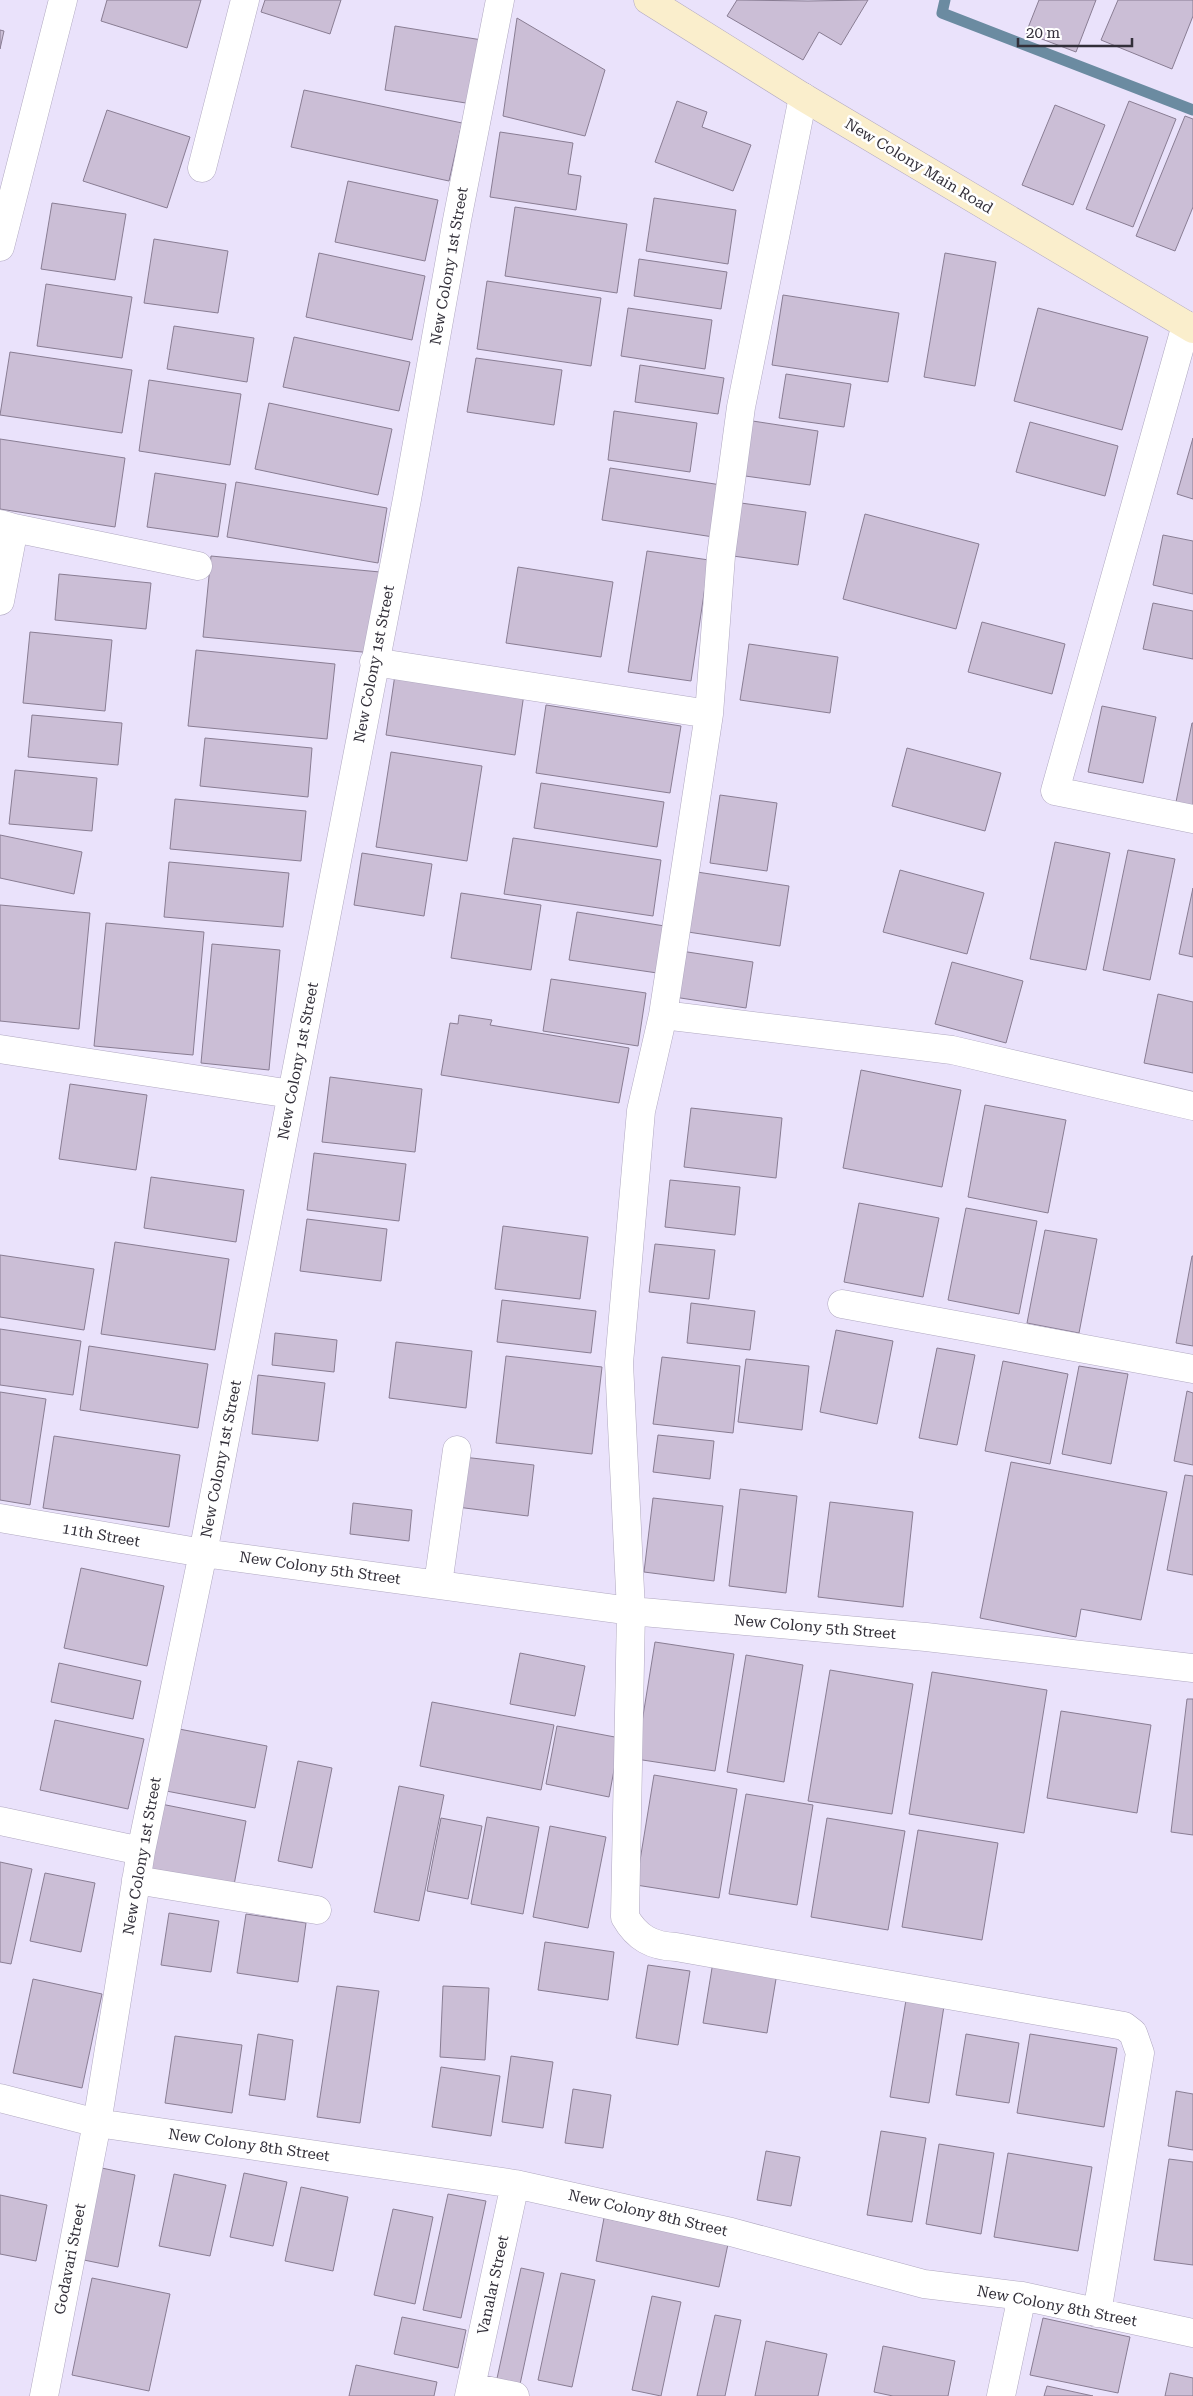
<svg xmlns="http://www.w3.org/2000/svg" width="1193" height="2396" font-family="'Roboto Serif',serif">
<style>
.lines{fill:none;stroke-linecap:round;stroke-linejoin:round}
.stream{stroke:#6b8ba1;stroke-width:11}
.building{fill:#cbbed6;stroke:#897d93}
.street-casing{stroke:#b0a8c0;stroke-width:29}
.secondary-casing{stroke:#b0a8c0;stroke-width:29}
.street{stroke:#fff;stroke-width:28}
.secondary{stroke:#faeecc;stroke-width:28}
.labels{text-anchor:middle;stroke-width:5;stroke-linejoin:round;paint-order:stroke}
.street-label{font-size:15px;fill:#322f39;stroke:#fff}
</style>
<rect width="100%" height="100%" fill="#eae2fb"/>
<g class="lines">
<path class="stream" d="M945 0 942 13 1193 110"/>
</g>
<path class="building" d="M107 0H201L187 48 101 21Z
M265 0H341L330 34 261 12Z
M737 0 808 1 868 0 841 45 819 32 803 60 727 16Z
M1039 0H1096L1076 52 1026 33Z
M1118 0H1193V16L1172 69 1101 40Z
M517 18 605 70 585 136 503 116Z
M395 26 482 40 472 104 385 90Z
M0 30 4 31 0 49Z
M304 90 462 123 449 181 291 147Z
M677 101 707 112 702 127 751 145 733 191 655 162Z
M1129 101 1176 119 1133 227 1086 209Z
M1055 105 1105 125 1073 205 1022 185Z
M107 110 190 137 167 208 83 181Z
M1185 116 1193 119V207L1175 251 1136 236Z
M500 132 573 143 568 174 581 176 576 210 490 197Z
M348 181 438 200 425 261 335 242Z
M654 198 736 210 728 264 646 251Z
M52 203 126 214 115 280 41 269Z
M515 207 627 224 617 293 505 276Z
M154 239 228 251 218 313 144 303Z
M319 253 425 276 412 340 306 317Z
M945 253 996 262 975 386 924 377Z
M639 259 727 272 721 309 634 296Z
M487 281 601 298 591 366 477 349Z
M46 284 132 297 122 358 37 346Z
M783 295 899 313 888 382 772 365Z
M628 308 712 320 705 369 621 356Z
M1038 308 1148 337 1122 430 1014 401Z
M174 326 254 338 247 382 167 369Z
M294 337 410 362 399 411 283 387Z
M10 352 132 370 122 433 0 415Z
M476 358 562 370 554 425 467 412Z
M640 365 724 378 718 414 635 402Z
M786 374 851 384 844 427 779 418Z
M149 380 241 394 230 465 139 451Z
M269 403 392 429 378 495 255 469Z
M614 411 697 423 690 472 608 460Z
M746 420 818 431 810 485 738 475Z
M1030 422 1118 446 1105 496 1016 472Z
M1193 438V499L1177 494Z
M0 439 125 458 115 527 0 509Z
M610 468 728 486 720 538 602 520Z
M155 473 226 484 218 537 147 527Z
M236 482 387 508 378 563 227 537Z
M741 503 806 512 798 565 733 556Z
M865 514 979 544 956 629 843 599Z
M1163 535 1193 541V594L1153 585Z
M647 551 709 560 691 681 628 672Z
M211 556 380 572 373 653 203 637Z
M518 567 613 582 601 657 506 643Z
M59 574 151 583 146 629 55 620Z
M1153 603 1193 611V659L1143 649Z
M982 622 1065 644 1052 694 968 672Z
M30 632 112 640 105 711 23 703Z
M749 644 838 657 830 713 740 700Z
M196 650 335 664 327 739 188 726Z
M396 668 525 687 515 755 386 735Z
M546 705 681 726 670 793 536 773Z
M1102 706 1156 717 1143 783 1088 772Z
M32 715 122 723 118 765 28 757Z
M1192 723H1193V806L1176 802Z
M205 738 312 748 308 797 200 786Z
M907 748 1001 773 985 831 892 806Z
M391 752 482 766 467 861 376 847Z
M15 770 97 778 92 831 9 824Z
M541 783 664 802 657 847 534 828Z
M720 795 777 803 767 871 710 863Z
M175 799 306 811 301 861 170 849Z
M0 835 82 852 74 894 0 878Z
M513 838 661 860 653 916 504 894Z
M1055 842 1110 853 1086 970 1030 959Z
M1128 850 1175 859 1150 980 1103 970Z
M362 853 432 864 424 916 354 905Z
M169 862 289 873 283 927 164 917Z
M900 870 984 893 967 954 883 932Z
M697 872 789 886 780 946 688 932Z
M1193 888V957L1179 954Z
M461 893 541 905 531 970 451 958Z
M0 905 90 913 79 1029 0 1021Z
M577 912 671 927 664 974 569 960Z
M106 923 204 932 193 1055 94 1046Z
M212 944 280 950 269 1070 201 1063Z
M681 951 753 962 746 1008 674 997Z
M952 962 1023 981 1006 1043 935 1024Z
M551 979 646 993 638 1046 543 1031Z
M1158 994 1193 1002V1073L1144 1063Z
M459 1015 492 1020 490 1025 629 1048 619 1103 441 1075 450 1023 458 1024Z
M861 1070 961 1090 942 1187 843 1168Z
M330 1077 422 1089 415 1152 322 1142Z
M70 1084 147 1095 136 1170 59 1159Z
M985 1105 1066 1120 1048 1213 968 1197Z
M691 1108 782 1118 776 1178 684 1167Z
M314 1153 406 1164 399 1221 307 1210Z
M151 1177 244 1190 236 1242 144 1228Z
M670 1180 740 1187 735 1235 665 1227Z
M859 1203 939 1218 923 1297 844 1282Z
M966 1208 1037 1221 1019 1314 948 1300Z
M307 1219 387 1229 381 1281 300 1271Z
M503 1226 588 1237 580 1299 495 1289Z
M1045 1230 1097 1239 1079 1333 1027 1323Z
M115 1242 229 1259 215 1350 101 1334Z
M655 1244 715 1250 709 1299 649 1292Z
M0 1255 94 1269 84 1330 0 1317Z
M1192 1256H1193V1346L1176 1343Z
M502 1300 596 1311 591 1353 497 1342Z
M691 1303 755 1311 750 1350 687 1343Z
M0 1329 81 1341 73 1395 0 1385Z
M836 1330 893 1341 877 1424 820 1412Z
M275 1333 337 1340 334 1372 272 1365Z
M396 1342 472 1351 466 1408 389 1398Z
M89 1346 208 1364 198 1428 80 1410Z
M937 1348 975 1355 957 1445 919 1438Z
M506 1356 602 1367 592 1454 496 1443Z
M662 1357 740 1366 733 1433 653 1424Z
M746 1359 809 1366 802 1430 738 1422Z
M1003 1361 1068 1374 1050 1464 985 1451Z
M1079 1366 1128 1374 1111 1464 1062 1454Z
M258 1375 325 1383 318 1441 252 1434Z
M1187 1391 1193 1393V1465L1174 1461Z
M0 1392 46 1399 30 1505 0 1500Z
M658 1435 714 1441 710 1479 653 1472Z
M54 1436 180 1455 169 1527 43 1508Z
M463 1457 534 1465 528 1516 457 1507Z
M1011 1462 1167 1492 1141 1620 1081 1609 1076 1637 980 1618Z
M1185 1475 1193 1476V1575L1167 1570Z
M740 1489 797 1496 786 1593 729 1586Z
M653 1498 723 1506 714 1581 644 1572Z
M830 1502 913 1512 903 1607 818 1597Z
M353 1503 412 1510 409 1541 350 1534Z
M81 1568 164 1586 147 1666 64 1648Z
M655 1642 734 1654 715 1771 636 1759Z
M520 1653 585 1666 575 1716 510 1704Z
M746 1655 803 1665 784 1782 727 1772Z
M59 1663 141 1681 133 1719 51 1702Z
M830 1670 913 1684 892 1814 808 1801Z
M932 1672 1047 1690 1024 1833 909 1814Z
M1187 1699H1193V1835L1171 1832Z
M432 1702 554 1725 541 1790 420 1766Z
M1061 1711 1151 1725 1137 1813 1047 1798Z
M55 1720 144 1739 128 1809 40 1790Z
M557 1726 620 1738 609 1797 546 1784Z
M174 1728 267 1746 255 1808 161 1790Z
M298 1761 332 1768 312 1868 278 1861Z
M654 1775 737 1789 719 1898 636 1885Z
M399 1786 444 1795 419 1921 374 1912Z
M746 1794 813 1805 797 1905 729 1894Z
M161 1804 246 1821 234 1885 149 1869Z
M487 1817 539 1827 523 1914 471 1904Z
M441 1818 482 1826 468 1899 427 1891Z
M827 1818 905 1831 888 1930 811 1917Z
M550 1826 606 1837 588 1928 533 1917Z
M918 1830 998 1843 982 1940 902 1927Z
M0 1862 32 1869 11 1964 0 1962Z
M45 1873 95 1883 81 1952 30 1941Z
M169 1913 219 1921 211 1972 161 1965Z
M246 1914 306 1923 298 1982 237 1973Z
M545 1942 614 1952 608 2000 538 1990Z
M713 1962 777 1973 767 2033 703 2023Z
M648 1965 690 1971 678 2045 636 2038Z
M33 1979 102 1994 82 2088 13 2073Z
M337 1986 379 1991 360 2123 317 2117Z
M443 1986 489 1988 485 2060 440 2057Z
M906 2000 944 2006 929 2103 890 2097Z
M258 2034 293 2040 285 2100 249 2095Z
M966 2034 1019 2043 1009 2103 956 2095Z
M1030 2034 1117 2048 1104 2127 1017 2113Z
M175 2036 242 2045 232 2113 165 2103Z
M511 2056 553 2062 543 2128 502 2122Z
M441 2067 500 2076 491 2136 432 2127Z
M573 2089 611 2095 603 2148 565 2143Z
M1176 2091 1193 2094V2150L1168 2146Z
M881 2131 926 2138 912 2222 867 2215Z
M939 2144 994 2153 981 2234 926 2224Z
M766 2151 800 2157 791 2206 757 2200Z
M1008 2153 1092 2167 1078 2251 994 2237Z
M1169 2159 1193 2162V2265L1154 2260Z
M97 2167 135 2175 118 2267 79 2259Z
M244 2173 287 2182 273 2246 230 2237Z
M174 2174 226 2185 210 2256 159 2246Z
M301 2187 348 2197 333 2271 285 2261Z
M448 2194 486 2201 461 2318 423 2310Z
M0 2195 47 2205 36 2261 0 2254Z
M393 2209 433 2217 415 2304 374 2295Z
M604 2218 728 2244 719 2287 596 2261Z
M521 2268 544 2273 519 2389 496 2383Z
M561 2273 595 2280 572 2387 538 2380Z
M92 2278 170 2294 149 2391 72 2375Z
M652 2296 681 2302 661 2396 632 2390Z
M715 2315 741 2320 725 2396H697Z
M402 2317 466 2330 458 2368 394 2354Z
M1043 2318 1130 2337 1118 2393 1030 2375Z
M766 2341 827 2354 818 2396H755Z
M883 2346 955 2361 948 2396H893L874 2392Z
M356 2365 437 2382 434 2396H349Z
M1170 2373 1193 2378V2396H1165Z
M1047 2386 1093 2396H1044Z"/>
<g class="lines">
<g class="street-casing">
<path id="street" d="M803 97 741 407 721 556 709 714 663 1015 641 1111 619 1363 631 1611 625 1917C637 1938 652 1946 676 1947L1124 2026 1133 2033 1140 2053 1097 2313
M202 168 245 0
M0 247 63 0
M1186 325 1055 791 1193 819
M0 524 14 528 0 601
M14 528 198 566
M374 662 709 714
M663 1015 952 1050 1193 1106
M0 1049 291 1094
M842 1304 1193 1369
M0 1518 203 1553 631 1611 926 1637 1193 1668
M438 1584 457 1450
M0 1821 141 1851
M136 1880 317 1910
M0 2098 97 2123 515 2184 731 2232 924 2284 1022 2296 1193 2333
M471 2387 515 2396
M44 2396 97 2123 141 1851 203 1553 407 499 457 220 500 0
M469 2396 515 2184
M1001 2396 1022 2296"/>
</g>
<g class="secondary-casing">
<path id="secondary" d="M648 0 803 97 1193 329"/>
</g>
<use href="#street" class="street"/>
<use href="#secondary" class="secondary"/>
</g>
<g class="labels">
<g class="street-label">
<text transform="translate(919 166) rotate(31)" y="5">New Colony Main Road</text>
<text transform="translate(449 266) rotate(-80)" y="5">New Colony 1st Street</text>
<text transform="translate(374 664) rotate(-79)" y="5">New Colony 1st Street</text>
<text transform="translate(298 1061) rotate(-79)" y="5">New Colony 1st Street</text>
<text transform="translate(221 1459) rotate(-79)" y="5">New Colony 1st Street</text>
<text transform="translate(101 1535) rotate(10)" y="5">11th Street</text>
<text transform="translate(320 1568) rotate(8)" y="5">New Colony 5th Street</text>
<text transform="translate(815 1627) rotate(5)" y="5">New Colony 5th Street</text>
<text transform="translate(142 1856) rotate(-80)" y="5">New Colony 1st Street</text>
<text transform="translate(249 2145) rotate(8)" y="5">New Colony 8th Street</text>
<text transform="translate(648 2213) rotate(13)" y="5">New Colony 8th Street</text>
<text transform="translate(70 2259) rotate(-79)" y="5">Godavari Street</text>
<text transform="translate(493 2285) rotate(-78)" y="5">Vanalar Street</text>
<text transform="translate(1057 2306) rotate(11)" y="5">New Colony 8th Street</text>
</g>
</g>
<path d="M1018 38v8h114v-8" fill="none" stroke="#322f39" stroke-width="2.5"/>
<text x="1026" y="38" font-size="15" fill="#322f39" stroke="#ffffff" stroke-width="4" paint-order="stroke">20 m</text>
</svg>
